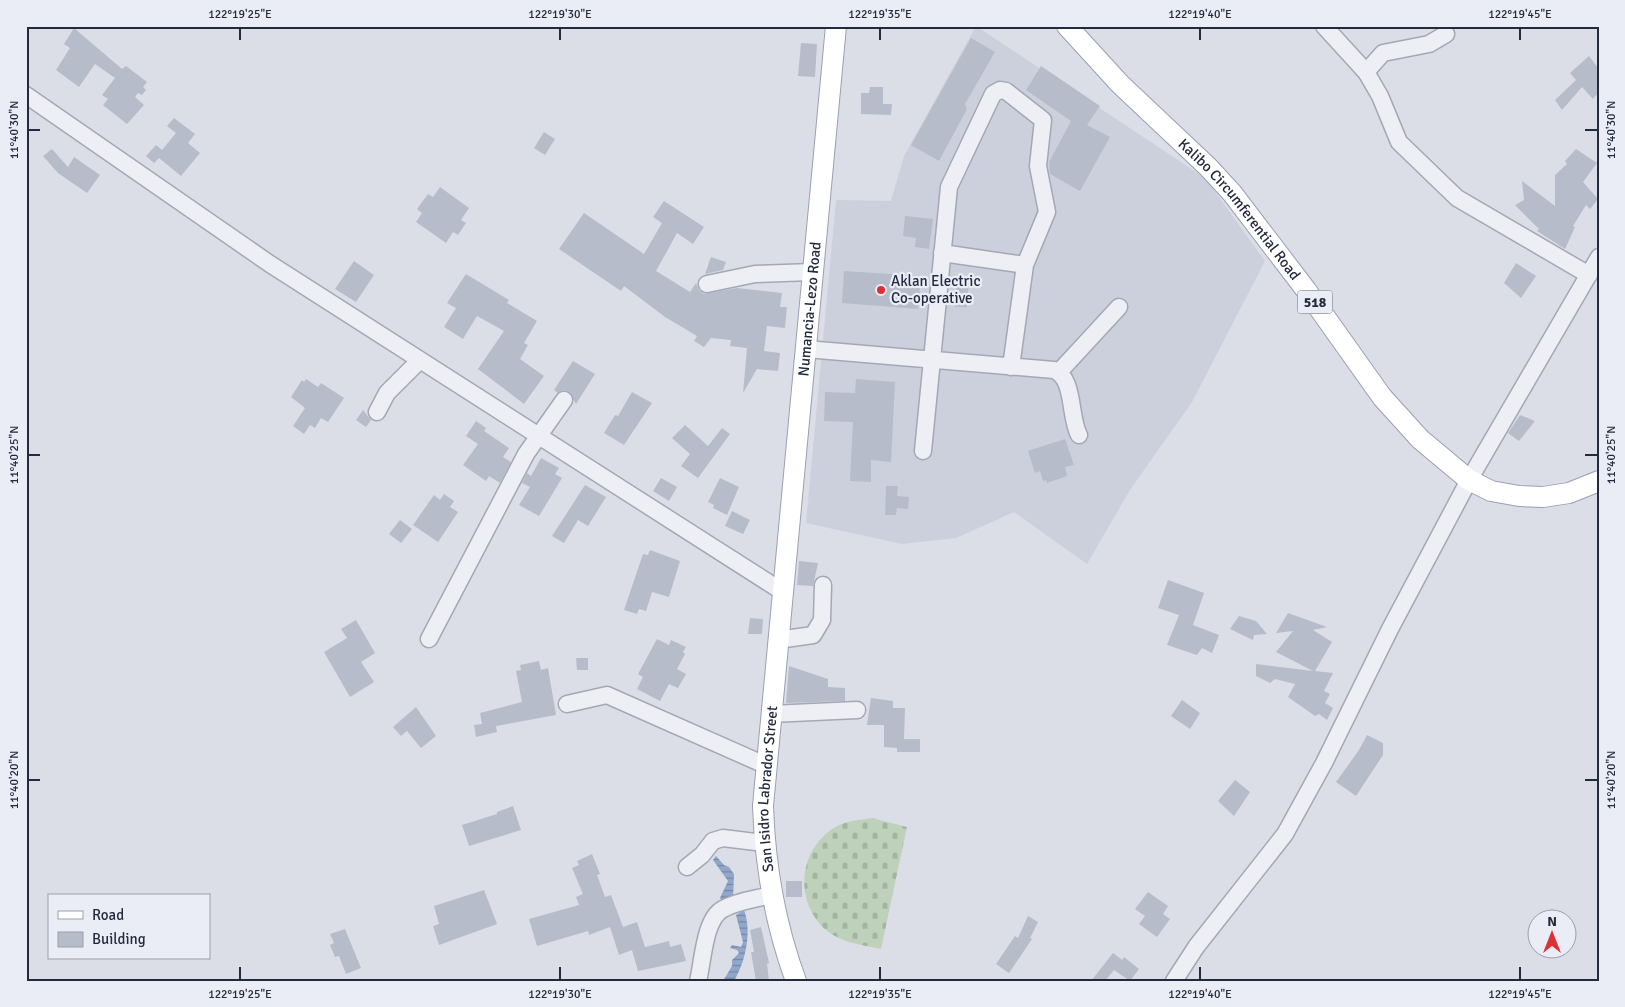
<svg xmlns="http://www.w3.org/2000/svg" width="1625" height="1007" font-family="Signika,sans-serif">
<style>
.built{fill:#ccd0dc}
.cemetery{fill:url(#cemetery-stones)}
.water{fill:url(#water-rules)}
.building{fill:#b7bcca}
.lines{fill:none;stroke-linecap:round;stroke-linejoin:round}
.minor-casing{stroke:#a4a8b4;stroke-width:19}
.major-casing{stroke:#99a0b4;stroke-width:22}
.minor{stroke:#edeff5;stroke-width:16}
.major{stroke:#fff;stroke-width:20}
.ticks{fill:none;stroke:#232a3e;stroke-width:2}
.poi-dot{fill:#db3136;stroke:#eaedf5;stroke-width:2}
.labels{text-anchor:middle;stroke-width:4.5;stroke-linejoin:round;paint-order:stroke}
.shield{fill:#eaedf5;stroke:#5f6475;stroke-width:1}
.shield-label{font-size:14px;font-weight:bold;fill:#232a3e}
.street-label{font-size:15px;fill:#232a3e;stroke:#eaedf5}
.poi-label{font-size:15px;fill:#232a3e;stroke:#eaedf5;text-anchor:start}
.neatline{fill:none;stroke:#232a3e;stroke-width:2}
.ticks-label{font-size:12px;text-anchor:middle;fill:#232a3e}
</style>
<defs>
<pattern id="cemetery-stones" width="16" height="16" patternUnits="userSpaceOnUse" patternTransform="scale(1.25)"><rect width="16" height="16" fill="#bed2bb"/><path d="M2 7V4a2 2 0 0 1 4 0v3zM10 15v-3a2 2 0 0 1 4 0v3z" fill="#a3b4a2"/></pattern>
<pattern id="water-rules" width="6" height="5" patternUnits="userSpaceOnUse" patternTransform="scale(1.25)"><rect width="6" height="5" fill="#91a6cb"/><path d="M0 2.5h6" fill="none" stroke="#7687a6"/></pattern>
</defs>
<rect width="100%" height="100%" fill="#dbdee7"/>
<path class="built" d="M976 26 1205 178 1265 261 1192 402 1130 490 1087 564 1014 512 956 538 902 544 806 523 836 200 891 201 904 156Z"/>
<path class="cemetery" d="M872 818 907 827 881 949C863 945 842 943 827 931 795 904 797 853 832 829 844 821 858 820 872 818Z"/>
<path class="water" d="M716 856 724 865 729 867 734 874 733 899 723 903 720 898 728 881 713 860Z
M744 910C752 931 746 961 734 981H723L732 966V960L739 953 737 950 730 948 732 945 741 947 743 942 736 915Z"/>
<path class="building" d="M74 28 122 69 126 66 147 82 143 87 146 90 142 95 138 93 135 97 144 105 127 124 103 105 108 99 102 95 115 78 95 64 79 87 56 70 70 48 64 44Z
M971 38 995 52 965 104 967 109 939 161 911 145Z
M801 43 817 44 815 77 798 76Z
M1589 56 1599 69V92L1593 99 1582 87 1562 110 1555 100 1576 80 1570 73Z
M1041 66 1100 106 1087 125 1110 137 1080 191 1050 174 1049 162 1071 121 1026 90Z
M870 87H883V104H892L891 115 861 114V93H869Z
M174 118 195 134 188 143 200 153 181 176 159 158 154 163 146 156 156 145 162 150 176 133 167 126Z
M544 132 555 139 545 155 534 148Z
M52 149 68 167 74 157 100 175 87 193 58 173 43 156Z
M1576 149 1597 163 1583 182 1598 199 1590 209 1586 205 1573 226 1575 227 1565 249 1537 231 1539 229 1515 205 1524 200 1522 181 1555 206V175L1567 164 1565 161Z
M440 187 469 208 461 220 466 223 458 235 453 232 446 243 416 222 422 213 417 209 428 194 433 197Z
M664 201 704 227 693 244 677 233 656 271 690 292 696 283 699 290 704 294 737 288 782 293 780 307H787L785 328 767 326 764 351 780 353 778 371 757 369 743 393 747 348 730 346 731 340 711 338 704 347 694 341 697 336 665 317 624 286 621 291 559 249 584 213 644 254 662 223 653 217Z
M905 216 933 219 929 249 915 247 916 238 903 236Z
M711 257 726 262 723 270 705 274Z
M354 261 374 275 356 302 335 289Z
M1516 263 1536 276 1521 298 1504 283Z
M844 271 921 276 918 309 842 303Z
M466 274 509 300 507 303 537 321 524 343 528 345 520 359 544 376 524 404 478 369 504 331 477 316 463 339 444 327 456 308 447 303Z
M957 278 969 279 967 307H955Z
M573 361 595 374 576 404 569 392 564 390 558 393 554 390Z
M306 379 318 387 321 383 344 398 328 422 321 418 315 428 310 425 304 434 293 426 305 408 291 397 302 380 304 382Z
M856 379 895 382 891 462 871 460V482L850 481 853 422 824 421 825 392 855 393Z
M632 392 652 403 624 445 604 433 615 415 618 416Z
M363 410 371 420 366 427 356 420Z
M1520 415 1535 421 1519 441 1508 433Z
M476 421 486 428 484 431 509 448 503 457 511 462 500 483 489 476 486 481 463 465 478 444 466 436Z
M685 425 708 446 722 428 730 434 698 478 681 466 690 454 672 438Z
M1065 439 1074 465 1065 467 1067 476 1047 483 1046 480 1043 481 1040 471 1035 473 1028 451Z
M541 458 559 468 555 474 562 478 539 516 519 505 530 487 522 483 527 473 531 476Z
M661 478 677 487 669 501 653 491Z
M720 478 739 487 727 515 713 508 714 505 708 502Z
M585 485 606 497 588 526 578 520 564 543 552 536Z
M886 486H898L897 496 909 497 908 509 897 508 896 515H885Z
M444 494 454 501 450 507 458 512 438 542 413 525 434 495 440 500Z
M732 511 750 520 743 534 725 526Z
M400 520 412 529 401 543 389 534Z
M650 550 680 561 669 597 652 592 646 611 639 609 637 614 624 610 643 554 648 555Z
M799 561 818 563 813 586 797 585Z
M1168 580 1204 593 1193 625 1219 635 1212 653 1202 648 1197 655 1167 645 1179 615 1158 608Z
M1288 613 1327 627 1313 630 1332 642 1315 671 1333 673 1324 691 1330 694 1325 703 1333 708 1327 720 1319 714 1315 716 1288 697 1295 684 1275 679 1270 683 1256 676V664L1313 671 1276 652 1293 631 1276 633Z
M1239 616 1256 621 1267 634 1254 635 1253 640 1230 629Z
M750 618 763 619 762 634H748Z
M356 620 375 653 361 662 374 682 350 697 324 652 347 638 341 629Z
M657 639 669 645 671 640 686 647 683 652 685 654 677 669 686 674 678 688 669 684 660 701 637 689 643 677 638 674Z
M576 658H588V670H577Z
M539 661 541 670 548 668 556 715 496 726 497 732 476 737 474 725 482 724 480 713 522 702 516 671 521 670 520 665Z
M789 666 828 679V687L845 688V701L786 703Z
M871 698 893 701V708H905L904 739H920V752H897V748L884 747V725H867Z
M1182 700 1200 713 1190 729 1171 716Z
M416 707 436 736 421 748 407 731 401 736 393 727Z
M1367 735 1383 743V755L1356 796 1336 782 1359 750Z
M1235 780 1250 792 1234 816 1218 801Z
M513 806 521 830 469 846 462 825 497 814V812Z
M592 854 600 874 597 875 605 897 611 895 623 927 637 922 645 947 669 941 670 947 681 944 686 961 638 971 632 950 619 955 610 927 589 935 588 931 537 946 529 919 579 905 576 897 583 894 572 868 579 865 577 861Z
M786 881H802V897H786Z
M484 890 497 924 439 945 433 926 439 924 434 906Z
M1148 892 1168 906 1163 914 1170 919 1157 937 1139 924 1145 916 1135 909Z
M1028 916 1038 922 1030 938 1032 939 1009 973 996 964 1015 936 1018 938Z
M761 927 769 963 767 964 769 981H756L751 952H754L750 930Z
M345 929 361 968 346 974 339 956 335 957 330 945 334 943 330 934Z
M1113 953 1122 960 1124 957 1139 969 1130 981 1114 970 1105 981H1091Z"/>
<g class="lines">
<g class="minor-casing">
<path id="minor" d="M1324 26 1366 72 1380 96 1399 142 1457 198 1589 275
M1366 72 1383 53 1429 44 1446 34
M26 95 270 264 783 592
M942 253 1025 265
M707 284 755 274 813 272
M806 349 1054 370C1075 378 1069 417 1079 435
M1059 372 1119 307
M377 412 387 393 420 360
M923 451 949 187 993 94 1000 90 1006 91 1043 120 1038 166 1047 212 1025 265 1011 367
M429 639 526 454 564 400
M778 640 813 635 822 620 823 585
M567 704 607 695 765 765
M771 714 857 710
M687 867 702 855 713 841 723 838 764 843
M698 981C703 962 704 919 723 909 737 901 756 899 771 895
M1174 981 1196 947 1285 834 1324 763 1390 629 1469 480 1599 257"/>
</g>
<g class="major-casing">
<g id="major">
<path id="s1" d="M1067 26 1120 84 1208 167 1232 193 1306 290 1382 397 1420 439 1469 480 1491 491 1519 496 1543 497 1569 493 1599 481"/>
<path id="s2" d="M796 981C775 924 765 866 763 806L836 26"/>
</g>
</g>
<use href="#minor" class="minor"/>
<use href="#major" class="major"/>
</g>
<path class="ticks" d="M240 28V40M560 28V40M880 28V40M1200 28V40M1520 28V40M28 130H40M1585 130H1598M28 455H40M1585 455H1598M28 780H40M1585 780H1598M240 967V980M560 967V980M880 967V980M1200 967V980M1520 967V980"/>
<circle class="poi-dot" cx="881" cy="290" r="5"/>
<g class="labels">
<rect class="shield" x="1297.5" y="290.5" width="35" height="23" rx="4"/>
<g class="shield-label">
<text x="1315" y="307">518</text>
</g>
<g class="street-label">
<text dy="5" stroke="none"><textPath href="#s1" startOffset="252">Kalibo Circumferential Road</textPath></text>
<text dy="5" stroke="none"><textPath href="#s2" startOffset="678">Numancia-Lezo Road</textPath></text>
<text dy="5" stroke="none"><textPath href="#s2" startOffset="196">San Isidro Labrador Street</textPath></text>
</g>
<g class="poi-label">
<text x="891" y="286">Aklan Electric<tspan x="891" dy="17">Co-operative</tspan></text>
</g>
</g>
<rect width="1625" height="1007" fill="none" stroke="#eaedf5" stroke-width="55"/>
<rect x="48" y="894" width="162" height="65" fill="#eaedf5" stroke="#9a9fac"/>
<rect x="58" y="911" width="25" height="8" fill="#ffffff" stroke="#9a9fac"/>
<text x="92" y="920" font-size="15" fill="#232a3e">Road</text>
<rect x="58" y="932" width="25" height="15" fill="#b7bcca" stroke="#9a9fac"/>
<text x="92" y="944" font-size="15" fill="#232a3e">Building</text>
<g transform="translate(1552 934)"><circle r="24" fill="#eaedf5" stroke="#9a9fac"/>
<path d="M0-4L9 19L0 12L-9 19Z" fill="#db3136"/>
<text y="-8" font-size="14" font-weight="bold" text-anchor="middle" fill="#232a3e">N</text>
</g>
<rect x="28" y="28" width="1570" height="952" class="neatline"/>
<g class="ticks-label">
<text x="240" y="18">122°19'25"E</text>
<text x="560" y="18">122°19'30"E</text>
<text x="880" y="18">122°19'35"E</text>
<text x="1200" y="18">122°19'40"E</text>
<text x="1520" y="18">122°19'45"E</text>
<text transform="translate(14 130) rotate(-90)" y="4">11°40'30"N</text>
<text transform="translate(1611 130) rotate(-90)" y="4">11°40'30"N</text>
<text transform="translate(14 455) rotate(-90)" y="4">11°40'25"N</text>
<text transform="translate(1611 455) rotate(-90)" y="4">11°40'25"N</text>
<text transform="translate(14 780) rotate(-90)" y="4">11°40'20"N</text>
<text transform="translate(1611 780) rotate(-90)" y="4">11°40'20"N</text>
<text x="240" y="998">122°19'25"E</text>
<text x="560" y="998">122°19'30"E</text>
<text x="880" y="998">122°19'35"E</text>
<text x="1200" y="998">122°19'40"E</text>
<text x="1520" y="998">122°19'45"E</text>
</g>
</svg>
